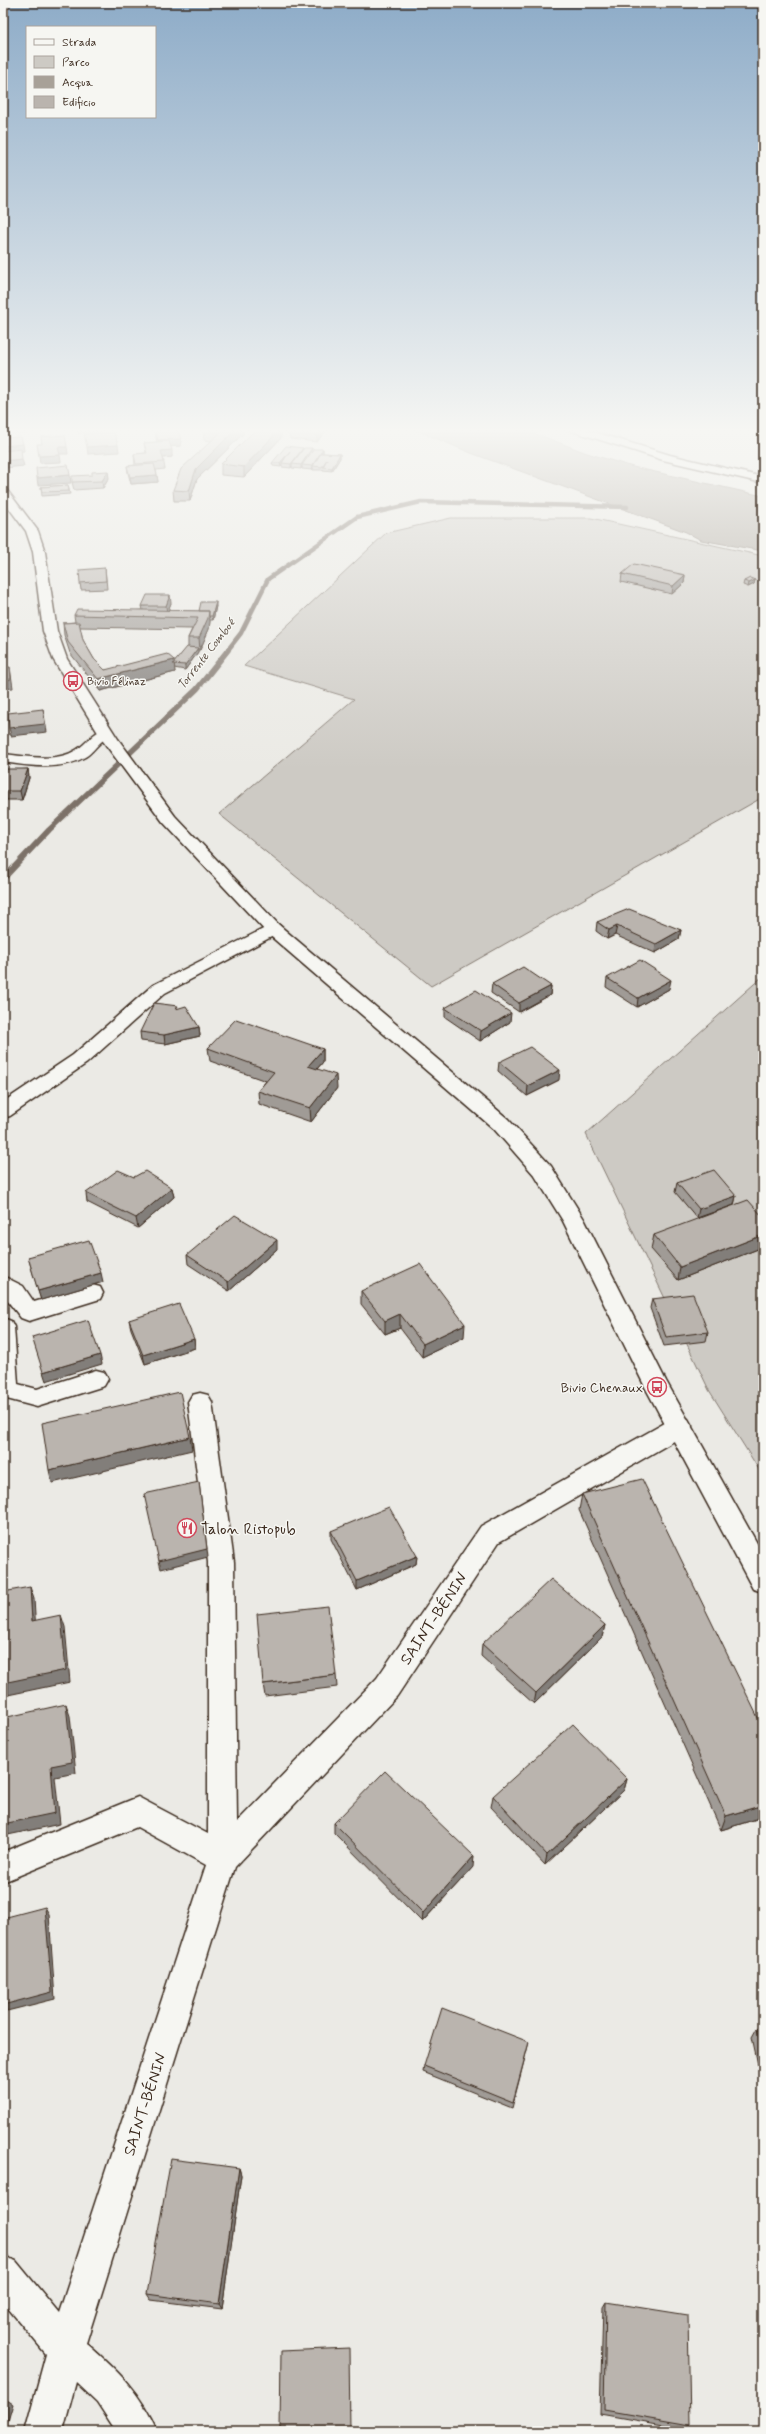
<svg xmlns="http://www.w3.org/2000/svg" width="766" height="2434" font-family="Mynerve,sans-serif">
<style>
.green{fill:#cdcac4;stroke:#847a71}
.water{fill:#a8a198;stroke:#7c7167}
.lines{fill:none;stroke-linecap:round;stroke-linejoin:round}
.stream-far1{stroke:#7c7167;stroke-width:4.5}
.stream{stroke:#7c7167;stroke-width:5.5}
.minor-casing{stroke:#3b2a1e;stroke-width:3}
.secondary-casing{stroke:#3b2a1e;stroke-width:3}
.motorway-casing{stroke:#3b2a1e;stroke-width:3}
.minor{fill:#f6f6f2;fill-rule:evenodd}
.secondary{fill:#f6f6f2;fill-rule:evenodd}
.motorway{fill:#f6f6f2;fill-rule:evenodd}
.wall{fill:#a09b96;stroke:#3b2a1e;fill-rule:evenodd}
.shaded-wall{fill:#827e7a;stroke:#3b2a1e}
.building{fill:#bab4ae;stroke:#3b2a1e}
.labels{text-anchor:middle;stroke-width:3;stroke-linejoin:round;paint-order:stroke}
.far-poi-label{font-size:11px;fill:#3b2a1e;stroke:#f6f6f2;text-anchor:start}
.far-water-label{font-size:12px;font-style:italic;fill:#615449;stroke:#f6f6f2}
.poi-label{font-size:13px;fill:#3b2a1e;stroke:#f6f6f2;text-anchor:end}
.near-poi-label{font-size:16px;fill:#3b2a1e;stroke:#f6f6f2;text-anchor:start}
.near-street-label{font-size:16px;fill:#3b2a1e;stroke:#f6f6f2}
</style>
<rect width="100%" height="100%" fill="#ebeae5"/>
<filter id="ink" filterUnits="userSpaceOnUse"><feTurbulence type="fractalNoise" baseFrequency=".025" numOctaves="2"/><feDisplacementMap in="SourceGraphic" scale="8" xChannelSelector="R" yChannelSelector="G"/><feConvolveMatrix kernelMatrix="1 2 1 2 8 2 1 2 1" color-interpolation-filters="sRGB"/></filter>
<g filter="url(#ink)">
<path class="green" d="M451 518H591L763 556V797L431 986 219 814 354 699 244 666 386 533Z
M763 976V1476L709 1390 586 1134Z"/>
<path class="water" d="M411 428H520L587 453 633 467 763 496V551L701 540 686 532 471 453Z"/>
<g class="lines">
<path class="stream-far1" d="M227 651 241 633 268 579 357 517 421 502 627 507"/>
<path class="stream" d="M3 879 49 830 197 689 228 650"/>
<g class="minor-casing">
<path id="minor" d="M106 729 113 733C110 737 105 738 101 742 95 747 92 753 85 757 61 771 30 766 3 762V754C26 756 56 763 76 750 88 743 92 732 106 729Z
M273 924 279 925 282 929 279 933 165 993 87 1063 10 1116 3 1118V1102L73 1055 153 985Z
M3 1276 23 1286 34 1302 92 1285 100 1287 103 1293 100 1299 29 1321 21 1318 3 1295Z
M3 1318 11 1321 14 1327 18 1384 37 1389 96 1370 104 1372 108 1379 104 1386 37 1407 3 1398Z
M200 1393 208 1395 212 1402 234 1562 237 1822 377 1678 481 1526 672 1419 680 1416 688 1419 692 1426 688 1433 499 1542 397 1696 235 1867 86 2343C116 2369 141 2393 157 2431H116L97 2402 76 2382 63 2431H25L46 2354 3 2302V2256L16 2261 59 2313 206 1865 137 1827 3 1882V1852L138 1797 208 1834V1562L188 1402 192 1395Z"/>
</g>
<g class="secondary-casing">
<path id="secondary" d="M3 489 7 490 38 531 45 552 57 631 67 659 118 739 175 816 279 925 508 1119 551 1166 584 1219 666 1381 763 1554V1592L753 1589 645 1387 563 1221 535 1176 494 1129 267 933 163 822 103 741 53 659 43 631 33 552 26 531 3 500Z"/>
</g>
<g class="motorway-casing">
<path id="motorway" d="M563 428H581L670 455 763 477V483L663 460Z"/>
</g>
<use href="#minor" class="minor"/>
<use href="#secondary" class="secondary"/>
<use href="#motorway" class="motorway"/>
</g>
<path class="wall" d="M7 428H31L32 432 8 434Z
M205 428H242L243 434 197 479 190 501H174L173 490 211 441 204 440 203 430Z
M292 428H327V429L317 442 290 439 289 432Z
M155 431 181 439V446H170L172 457 163 458 165 469 156 470 157 475 158 482 131 484 128 473 127 466 135 465 134 454 146 453 144 443 157 442 156 438Z
M281 438 244 477 221 475V464Z
M303 448V450L312 451 323 449V453L340 454V458L332 471 323 470V469L322 470H313V468L312 470 302 469V467L301 469 292 468V466L291 468 282 467V466L281 467 273 466 272 463Z
M109 478 103 488 74 490 72 482Z
M68 485 70 494 42 496 41 487Z
M105 568 107 589 81 590 80 583Z
M622 574 685 575 684 583 672 594 621 582Z
M755 580 754 584 748 587 743 585 744 581Z
M171 603 168 610 199 611 216 606 213 620H210L209 629 200 650H198V652L185 670 174 668 175 672 100 691 70 653 64 635 63 623 75 622 74 615 143 610 142 606ZM80 627 192 629 188 638V647L174 663 105 670 94 659 83 640Z
M28 769 29 778 22 800H3V771Z
M597 922 681 930 679 939 655 953 615 935 607 939 596 931Z
M607 978 669 989 637 1007 606 987Z
M492 984 551 986 550 995 519 1012 491 993Z
M445 1008 510 1022 480 1041 445 1017Z
M178 1009 199 1027 200 1036 165 1044 141 1041 140 1032Z
M208 1048 323 1049V1062L317 1069 337 1088 311 1122 259 1104 258 1091 266 1081 210 1061Z
M499 1062 559 1080 527 1096 498 1071Z
M134 1177 172 1188 174 1197 138 1228 87 1202 86 1193Z
M677 1183 736 1196 734 1205 697 1218 675 1192Z
M763 1217V1247L678 1280 651 1249 654 1235Z
M277 1249 229 1291 188 1264 187 1255Z
M28 1257 103 1282 41 1300Z
M361 1291 464 1337 422 1357 400 1328 385 1334 361 1304Z
M652 1299 708 1332 706 1341 664 1346 650 1308Z
M129 1320 194 1339 195 1348 145 1364 131 1329Z
M582 1494 763 1728V1817L721 1830 579 1510Z
M331 1531 417 1556 416 1564 357 1590 331 1539Z
M605 1625 602 1637 534 1704 481 1656 482 1644Z
M336 1675 337 1687 265 1696 263 1684Z
M627 1779 624 1790 545 1865 491 1807 493 1796Z
M334 1823 473 1867 422 1922 334 1833Z
M763 2027V2088L752 2037 757 2028Z
M529 2042 512 2108 423 2072 424 2066Z
M239 2168 241 2175 222 2309 151 2300 147 2294Z
M606 2302 690 2425 685 2429 600 2414 603 2307Z"/>
<path class="shaded-wall" d="M77 428H133L78 433Z
M237 428H242L243 434 197 479 190 501 189 491 196 469Z
M281 428V438L244 477V467Z
M322 428H327V429L317 442V435Z
M181 439V446L159 447 158 440Z
M23 444 24 451 3 453V446Z
M118 445 119 452 88 454 87 447Z
M58 447H67L68 454H59Z
M303 448V451L292 464V466L291 468V464Z
M312 448V452L302 465V467L301 469V465Z
M323 449V453L313 466V468L312 470V466Z
M172 450V457L162 458 161 451Z
M290 451 282 463V466L281 467 280 463Z
M340 454V458L332 471V468Z
M60 455 61 462 40 463 39 456Z
M22 459 24 466 5 468 3 461Z
M108 471 109 478 103 488 102 481Z
M70 475 71 483 38 485 37 478Z
M157 475 158 482 131 484 130 477Z
M685 575 684 583 672 594 673 586Z
M755 580 754 584 748 587 749 583Z
M170 595 171 603 167 614 166 606Z
M216 602V606L213 620 212 616Z
M209 611 210 622 209 629 200 650 199 638Z
M198 648V652L185 670V665Z
M174 660 175 672 100 691 98 679Z
M10 667 13 688 3 689V680Z
M43 709 47 732 11 736 9 728Z
M28 769 29 778 22 800 20 791Z
M617 926 615 935 607 939 609 930Z
M681 930 679 939 655 953 656 944Z
M671 980 669 989 637 1007 638 998Z
M551 986 550 995 519 1012V1003Z
M511 1013 510 1022 480 1041 481 1031Z
M199 1027 200 1036 165 1044 164 1035Z
M323 1049V1062L308 1079V1066Z
M560 1070 559 1080 527 1096 528 1086Z
M336 1075 337 1088 311 1122 310 1108Z
M172 1188 174 1197 138 1228 136 1218Z
M736 1196 734 1205 697 1218 699 1209Z
M763 1235V1247L678 1280 680 1267Z
M277 1240V1249L229 1291 228 1282Z
M101 1273 103 1282 41 1300 38 1291Z
M400 1314V1328L385 1334V1321Z
M465 1324 464 1337 422 1357 423 1344Z
M194 1339 195 1348 145 1364 143 1355Z
M100 1355 102 1364 46 1381 43 1372Z
M190 1437 192 1450 52 1483 49 1470Z
M199 1482 208 1557 161 1569 159 1561Z
M417 1556 416 1564 357 1590V1581Z
M30 1587 34 1599 36 1632 32 1621Z
M61 1615 65 1627 70 1682 3 1696V1683Z
M605 1625 602 1637 534 1704 536 1693Z
M66 1704 70 1716 76 1773 55 1777 60 1824 3 1836V1824L51 1766Z
M627 1779 624 1790 545 1865 547 1855Z
M763 1805V1817L721 1830 726 1816Z
M474 1856 473 1867 422 1922 423 1913Z
M45 1907 49 1914 55 1999 3 2012V2005Z
M239 2168 241 2175 222 2309 219 2304Z
M7 2400 13 2404 5 2431H3V2412Z"/>
<path class="building" d="M205 428H237L196 469 189 491 173 490 181 469 221 432 203 430Z
M257 428H281L244 467 221 464Z
M292 428H322L317 435 289 432Z
M177 429 181 439 158 440 155 431Z
M114 432 118 445 87 447 84 434Z
M65 435 67 447H58L60 455 39 456 37 444H42L41 437Z
M21 437 23 444 3 446V438Z
M169 441 172 450 161 451 164 462 136 464 134 454 147 453 144 443Z
M286 446 303 448 291 464 282 463 290 451 280 463H272Z
M304 448H312L301 465 292 464Z
M21 449 22 459 3 461V451Z
M314 449H323L312 466 302 465Z
M321 453 340 454 332 468 323 467 327 459 322 467 313 466Z
M154 464 157 475 130 477 127 466Z
M68 465 70 475 37 478 36 468Z
M108 471 102 481 72 482V476L92 475V472Z
M68 485 69 491 42 492 41 487Z
M634 564 685 575 673 586 622 574Z
M105 568 106 581 80 583 79 570Z
M750 578 755 580 749 583 744 581Z
M147 595H170L166 606H142Z
M201 602H216L212 616H209V611H199Z
M77 609 209 611 208 618 199 638H188L198 618 74 615Z
M79 622 83 640 94 659 105 670 167 654 174 660 98 679 68 642 63 623Z
M187 647 198 648 185 665 173 664Z
M10 667 11 679 3 680V668Z
M43 709 45 724 9 728 8 713Z
M4 769H28L20 791H3V771Z
M629 909 681 930 656 944 617 926 609 930 597 922Z
M640 960 671 980 638 998 607 978Z
M523 967 551 986 519 1003 492 984Z
M476 990 511 1013 481 1031 445 1008Z
M154 1003 178 1006 176 1009 186 1006 199 1027 164 1035 140 1032Z
M236 1019 323 1049 308 1066 336 1075 310 1108 258 1091 274 1072 208 1048Z
M530 1047 560 1070 528 1086 499 1062Z
M118 1170 134 1177 145 1171 172 1188 136 1218 86 1193Z
M714 1170 736 1196 699 1209 677 1183Z
M748 1200 763 1217V1235L680 1267 654 1235Z
M235 1215 277 1240 228 1282 187 1255Z
M89 1240 101 1273 38 1291 28 1257Z
M420 1264 465 1324 423 1344 400 1314 385 1321 361 1291Z
M693 1294 708 1332 666 1337 652 1299Z
M179 1304 194 1339 143 1355 129 1320Z
M88 1320 100 1355 43 1372 32 1337Z
M180 1392 190 1437 49 1470 42 1423Z
M642 1479 763 1728V1805L726 1816 582 1494Z
M199 1482 207 1549 159 1561 144 1494Z
M389 1507 417 1556 357 1581 331 1531Z
M551 1579 605 1625 536 1693 482 1644Z
M30 1587 32 1621 61 1615 66 1670 3 1683V1592Z
M328 1606 336 1675 263 1684 257 1614Z
M66 1704 72 1762 51 1766 55 1813 3 1824V1765H5L3 1735V1718Z
M573 1724 627 1779 547 1855 493 1796Z
M385 1771 474 1856 423 1913 334 1823Z
M45 1907 52 1992 3 2005V1918Z
M442 2008 529 2042 513 2102 424 2066Z
M763 2027V2055L757 2028Z
M171 2159 239 2168 219 2304 147 2294Z
M606 2302 688 2315 690 2425 604 2410Z
M349 2348 350 2431H280L281 2351Z
M3 2398 7 2400 3 2412Z"/>
</g>
<linearGradient id="sky" x2="0" y2="1"><stop stop-color="#8eacc8"/><stop offset="0.56" stop-color="#f6f6f3"/><stop offset="1" stop-color="#f6f6f3" stop-opacity="0"/></linearGradient>
<rect width="766" height="769" fill="url(#sky)"/>
<defs>
<g id="bus-ring" transform="scale(1)"><circle r="9.5" fill="#f6f6f2" stroke="#d1495b" stroke-width="1.5"/><path d="M-5-6H5V4H4V6H2V4H-2V6H-4V4H-5ZM-3.5-4V0h7V-4ZM-3.5 1.2v1.5H-2V1.2ZM2 1.2v1.5H3.5V1.2Z" fill="#d1495b"/></g>
<g id="restaurant-ring" transform="scale(1)"><circle r="9.5" fill="#f6f6f2" stroke="#d1495b" stroke-width="1.5"/><path d="M-5-6h1v4h1v-4h1v4h1v-4h1v5L-1.5 .5V6h-2V.5L-5-1ZM5-6V6H3V1.5H1.5Q1.5-4 5-6Z" fill="#d1495b"/></g>
</defs>
<g fill-rule="evenodd">
<use href="#bus-ring" x="73" y="681"/>
<use href="#bus-ring" x="657" y="1387"/>
<use href="#restaurant-ring" x="187" y="1528"/>
</g>
<g class="labels">
<g class="far-poi-label">
<text x="87" y="685">Bivio Félinaz</text>
</g>
<g class="far-water-label">
<text transform="translate(206 654) rotate(-52)" y="4">Torrente Comboé</text>
</g>
<g class="poi-label">
<text x="643" y="1392">Bivio Chenaux</text>
</g>
<g class="near-poi-label">
<text x="201" y="1534">Talon Ristopub</text>
</g>
<g class="near-street-label">
<text transform="translate(433 1618) rotate(-56)" y="6">SAINT-BÉNIN</text>
<text transform="translate(144 2104) rotate(-72)" y="6">SAINT-BÉNIN</text>
</g>
</g>
<rect width="766" height="2434" fill="none" stroke="#f6f6f2" stroke-width="16"/>
<rect x="8" y="8" width="750" height="2418" fill="none" stroke="#3b2a1e" stroke-width="1.5" filter="url(#ink)"/>
<rect x="26" y="26" width="130" height="92" fill="#f6f6f2" stroke="#aba49d"/>
<rect x="34" y="39" width="20" height="6" fill="#f6f6f2" stroke="#aba49d"/>
<text x="62" y="46" font-size="12" fill="#3b2a1e">Strada</text>
<rect x="34" y="56" width="20" height="12" fill="#cdcac4" stroke="#aba49d"/>
<text x="62" y="66" font-size="12" fill="#3b2a1e">Parco</text>
<rect x="34" y="76" width="20" height="12" fill="#a8a198" stroke="#aba49d"/>
<text x="62" y="86" font-size="12" fill="#3b2a1e">Acqua</text>
<rect x="34" y="96" width="20" height="12" fill="#bab4ae" stroke="#aba49d"/>
<text x="62" y="106" font-size="12" fill="#3b2a1e">Edificio</text>
</svg>
